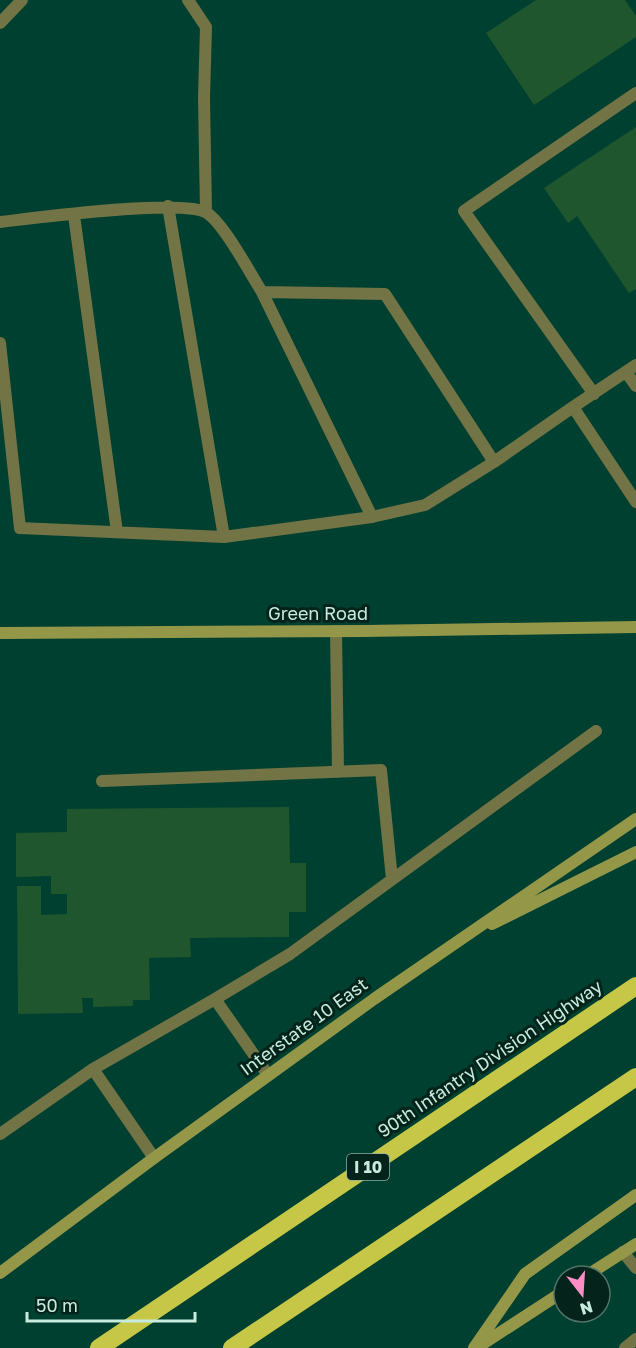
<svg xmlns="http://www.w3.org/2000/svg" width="636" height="1348" font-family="'Golos Text',sans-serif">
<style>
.building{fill:#1f562e}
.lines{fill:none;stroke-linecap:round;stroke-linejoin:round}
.lane{stroke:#727445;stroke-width:12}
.secondary{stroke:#949648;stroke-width:12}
.highway{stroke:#c6c747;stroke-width:18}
.labels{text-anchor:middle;stroke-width:6;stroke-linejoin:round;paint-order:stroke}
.shield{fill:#04231a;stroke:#8cafa2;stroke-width:1.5}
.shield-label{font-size:16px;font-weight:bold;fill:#c7ebdd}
.street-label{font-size:18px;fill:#c7ebdd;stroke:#04231a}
</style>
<rect width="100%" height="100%" fill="#004030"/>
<path class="building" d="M536 0H625L636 16V37L534 105 486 33Z
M636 127V289L629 293 577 216 568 223 544 188Z
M289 807 290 863H306V912H289V937L190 938 191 957 149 958 150 1000H133V1006L93 1007V998H82L83 1013 18 1014 17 886H41V915L67 914V894H51V876L16 877V833L67 832V809Z"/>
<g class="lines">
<path class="lane" d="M188 0 206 27 204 98 206 212
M0 23 22 0
M168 206 224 537
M74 215 117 532
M0 222C35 218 184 198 207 213 224 224 250 273 262 292L385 294 494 462
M262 292 372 517
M0 343 20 528 224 537 372 517 425 505 494 462 573 407
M636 365 573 407 636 502
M626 372 636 386
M594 394 464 211 636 93
M336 631 338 772
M102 781 381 770 392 879
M93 1069 215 999
M268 1075 215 999 290 954 596 731
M0 1134 93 1069 154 1158
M623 1252 636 1268
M625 1348 636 1339"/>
<path class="secondary" d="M0 633 364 631 636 627
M492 924 636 852
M0 1273 154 1158 374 999 636 819
M586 1276 636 1244
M478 1347 564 1291
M474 1348 525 1274 636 1195"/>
<path class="highway" d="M99 1348 636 986
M232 1348 636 1077"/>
</g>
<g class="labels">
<rect class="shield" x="347" y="1154" width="42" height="26" rx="4.5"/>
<g class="shield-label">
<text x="368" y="1173">I 10</text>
</g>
<g class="street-label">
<text x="318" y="620">Green Road</text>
<text transform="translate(304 1027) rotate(-36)" y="6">Interstate 10 East</text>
<text transform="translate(490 1059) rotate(-34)" y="6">90th Infantry Division Highway</text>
</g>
</g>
<g transform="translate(582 1294) rotate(163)"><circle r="28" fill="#04231a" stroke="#527368" stroke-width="1.5"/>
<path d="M0-4.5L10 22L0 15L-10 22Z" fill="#fb8fc5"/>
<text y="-9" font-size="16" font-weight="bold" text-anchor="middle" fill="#c7ebdd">N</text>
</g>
<path d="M27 1312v9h168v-9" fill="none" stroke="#c7ebdd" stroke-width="3"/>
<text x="36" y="1312" font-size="18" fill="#c7ebdd" stroke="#04231a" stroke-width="4.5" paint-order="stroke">50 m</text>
</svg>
